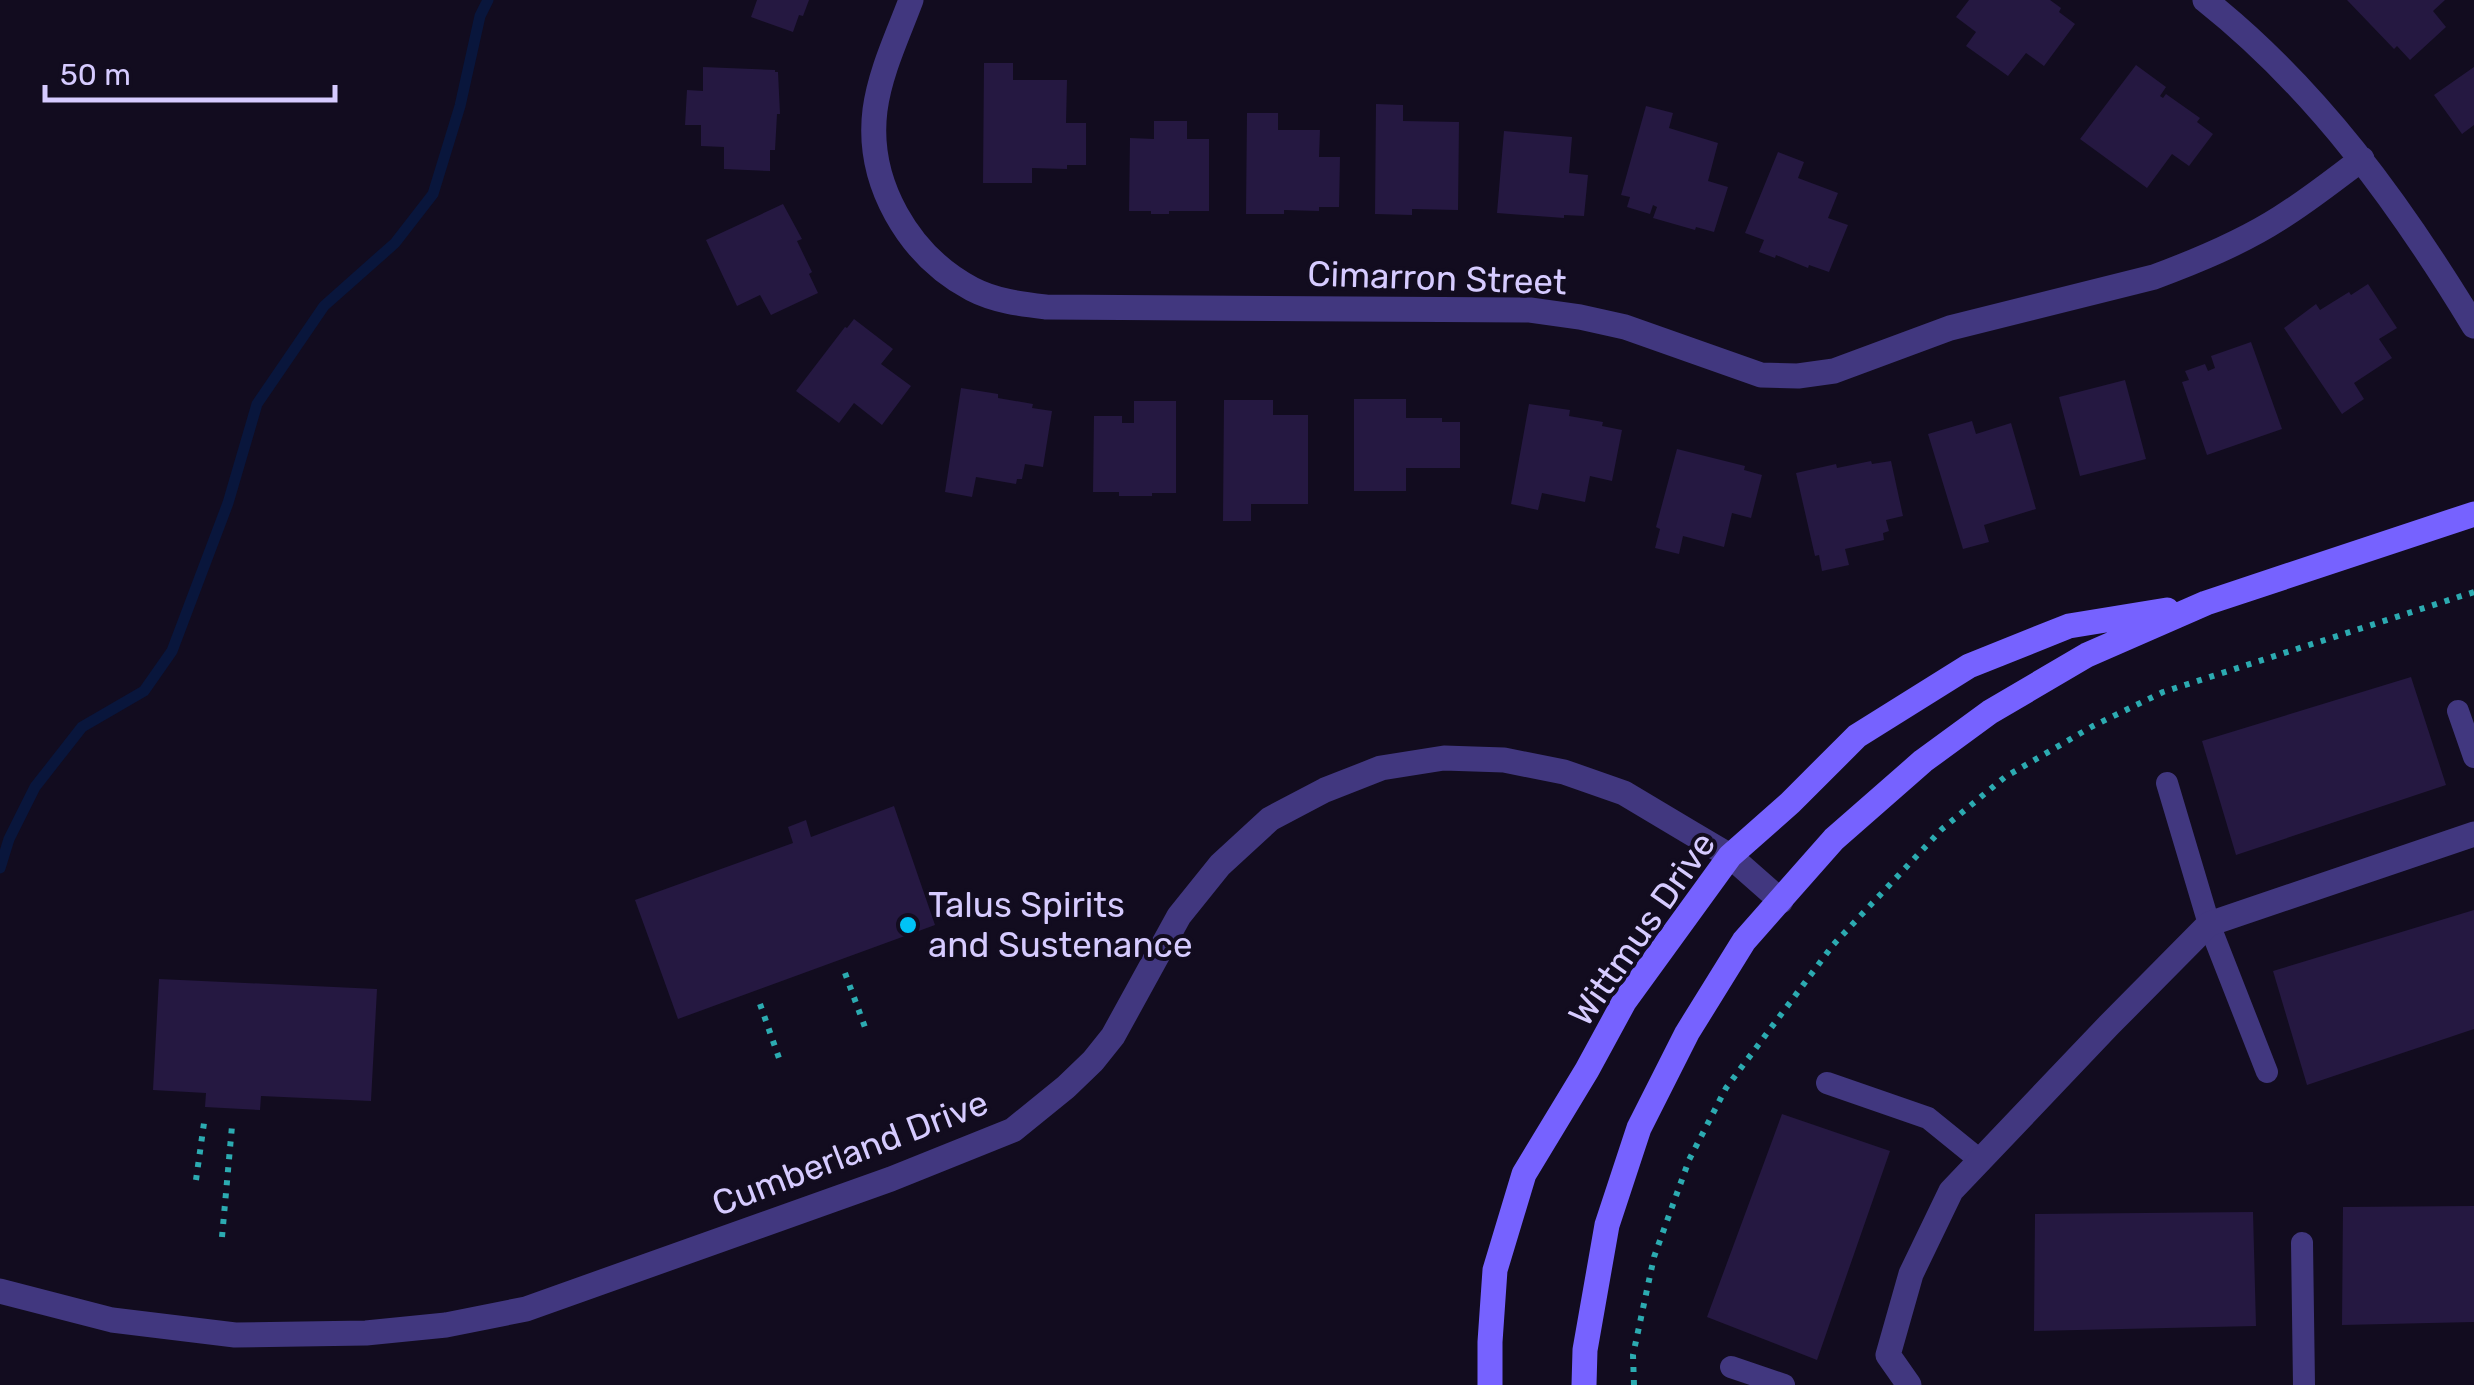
<svg xmlns="http://www.w3.org/2000/svg" width="2474" height="1385" font-family="Rubik,sans-serif">
<style>
.lines{fill:none;stroke-linecap:round;stroke-linejoin:round}
.stream{stroke:#09163c;stroke-width:11}
.building{fill:#251841}
.path{stroke:#2cabb1;stroke-width:6;stroke-dasharray:5 8;stroke-linecap:butt}
.lane{stroke:#41377f;stroke-width:22}
.street{stroke:#41377f;stroke-width:25}
.secondary{stroke:#7662ff;stroke-width:25}
.poi-dot{fill:#00c3f6;stroke:#120c1f;stroke-width:4}
.labels{text-anchor:middle;stroke-width:8;stroke-linejoin:round;paint-order:stroke}
.street-label{font-size:35px;fill:#d6cbff;stroke:#120c1f}
.poi-label{font-size:35px;fill:#d6cbff;stroke:#120c1f;text-anchor:start}
</style>
<rect width="100%" height="100%" fill="#120c1f"/>
<g class="lines">
<path class="stream" d="M0 868 9 839 35 787 82 727 144 691 172 651 228 503 257 404 324 306 395 243 433 194 460 106 480 16 488 0"/>
</g>
<path class="building" d="M757 0H809L803 16 799 15 793 32 751 17Z
M1969 0H2050L2061 8 2059 12 2075 24 2044 66 2026 53 2008 76 1966 46 1976 32 1956 17Z
M2347 0H2445L2433 11 2446 27 2410 60 2397 46 2394 49Z
M984 63H1013V80H1067L1066 123H1086V165H1067V169L1032 168V183H983Z
M2136 65 2166 87 2160 96 2163 98 2166 94 2200 118 2197 122 2213 134 2189 166 2172 154 2147 188 2080 139Z
M703 67 775 70V72H778L780 114H777L775 150H770V171L724 169V147L701 146V125H685L687 90 703 91Z
M2474 67V125L2462 134 2434 95Z
M1376 104 1403 105V121L1459 122 1458 210 1412 209V215L1375 214Z
M1646 106 1673 113 1669 128 1718 143 1708 181 1728 187 1714 232 1696 227 1695 230 1653 218 1657 207 1653 205 1650 214 1627 207 1630 197 1621 195Z
M1247 113H1278V130H1320L1319 157H1340L1339 207H1319V211L1284 210V214H1246Z
M1154 121H1187V139H1209V211H1169V214H1151V211H1129L1130 138 1154 139Z
M1504 131 1572 137 1569 173 1588 175 1584 216 1564 215V218L1497 213Z
M1778 152 1804 162 1798 178 1838 193 1828 218 1848 225 1829 272 1809 265 1808 268 1776 255 1775 258 1759 252 1764 240 1745 233Z
M783 204 802 239 797 241 812 272 809 274 818 293 771 315 760 295 737 306 706 240Z
M2368 284 2397 328 2379 339 2392 358 2354 383 2364 399 2342 414 2284 328 2316 304 2320 310 2349 292 2351 295Z
M854 319 893 349 881 364 911 386 882 425 854 403 839 423 796 391 845 327 847 328Z
M2251 342 2282 429 2207 455 2182 382 2189 380 2185 371 2205 364 2208 371 2215 368 2211 356Z
M2125 380 2146 459 2080 476 2059 397Z
M961 388 998 394V398L1033 404 1032 408 1052 411 1043 467 1025 464 1022 479H1017L1016 484 976 477 972 497 945 492Z
M1354 399H1406V418H1442V422H1460V468H1406V491H1354Z
M1224 400H1273V415H1308V504H1251V521H1223Z
M1134 401H1176V493H1152V496H1119V492H1093L1094 416H1122V423H1134Z
M1529 404 1570 410 1569 416 1603 422 1602 426 1622 430 1612 481 1590 476 1585 502 1542 493 1538 510 1511 504Z
M1972 421 1976 434 2011 423 2036 509 1984 525 1989 542 1963 549 1928 434Z
M1677 449 1745 466 1744 470 1762 475 1751 518 1732 513 1724 547 1683 536 1679 554 1655 548 1660 529 1656 527Z
M1871 461 1872 464 1891 461 1903 516 1886 520 1889 531 1883 533 1884 540 1845 549 1849 565 1822 571 1819 555 1815 556 1796 473 1836 464 1837 468Z
M2411 677 2446 785 2236 855 2202 741Z
M894 806 935 925 678 1019 635 900 793 843 788 827 806 820 811 837Z
M2474 910V1029L2307 1085 2273 971Z
M159 979 377 989 371 1101 261 1096 260 1110 205 1107 206 1093 153 1090Z
M1782 1114 1890 1151 1817 1360 1707 1317Z
M2474 1206V1322L2342 1325 2343 1207Z
M2253 1212 2256 1326 2034 1331 2035 1214Z"/>
<g class="lines">
<path class="path" d="M845 973 866 1030
M760 1004 780 1061
M196 1180 204 1123
M222 1237 232 1126
M1634 1385 1633 1355 1654 1257 1689 1160 1726 1088 1833 945 1942 829 2005 777 2093 726 2163 692 2474 592"/>
<path class="lane" d="M2458 711 2474 757
M2167 783 2209 924 2267 1072
M1827 1083 1928 1118 1981 1161
M2302 1243 2304 1385
M1731 1367 1784 1385"/>
<path class="street" d="M911 0C898 35 880 72 875 110 866 182 908 255 972 289 995 301 1021 304 1046 307L1530 310 1580 317 1625 327 1761 375 1798 376 1834 371 1950 328 2154 277C2197 261 2241 243 2280 218 2309 200 2335 179 2362 159
M2205 0C2317 89 2400 204 2474 326
M0 1291 112 1320 235 1335 366 1333 446 1325 526 1309 891 1179 1013 1130 1066 1087 1093 1061 1113 1036 1179 916 1220 865 1270 819 1325 790 1381 768 1444 758 1504 760 1564 772 1624 793 1691 833 1730 856 1781 901
M1909 1385 1888 1355 1911 1274 1951 1191 2109 1025 2209 924 2474 834"/>
<path class="secondary" d="M1490 1385V1342L1495 1270 1524 1174 1587 1070 1624 1002 1730 856 1790 803 1857 736 1969 666 2069 626 2167 610
M1584 1385 1585 1350 1607 1225 1639 1128 1687 1033 1744 941 1834 839 1923 761 1990 712 2087 655 2206 603 2474 514"/>
</g>
<circle class="poi-dot" cx="908" cy="925" r="10"/>
<g class="labels">
<g class="street-label">
<text transform="translate(1437 278) rotate(2)" y="12">Cimarron Street</text>
<text transform="translate(1642 929) rotate(-55)" y="12">Wittmus Drive</text>
<text transform="translate(850 1153) rotate(-21)" y="12">Cumberland Drive</text>
</g>
<g class="poi-label">
<text x="928" y="917">Talus Spirits<tspan x="928" dy="40">and Sustenance</tspan></text>
</g>
</g>
<path d="M45 85v15h290v-15" fill="none" stroke="#d6cbff" stroke-width="5"/>
<text x="60" y="85" font-size="30" fill="#d6cbff" stroke="#120c1f" stroke-width="8" paint-order="stroke">50 m</text>
</svg>
